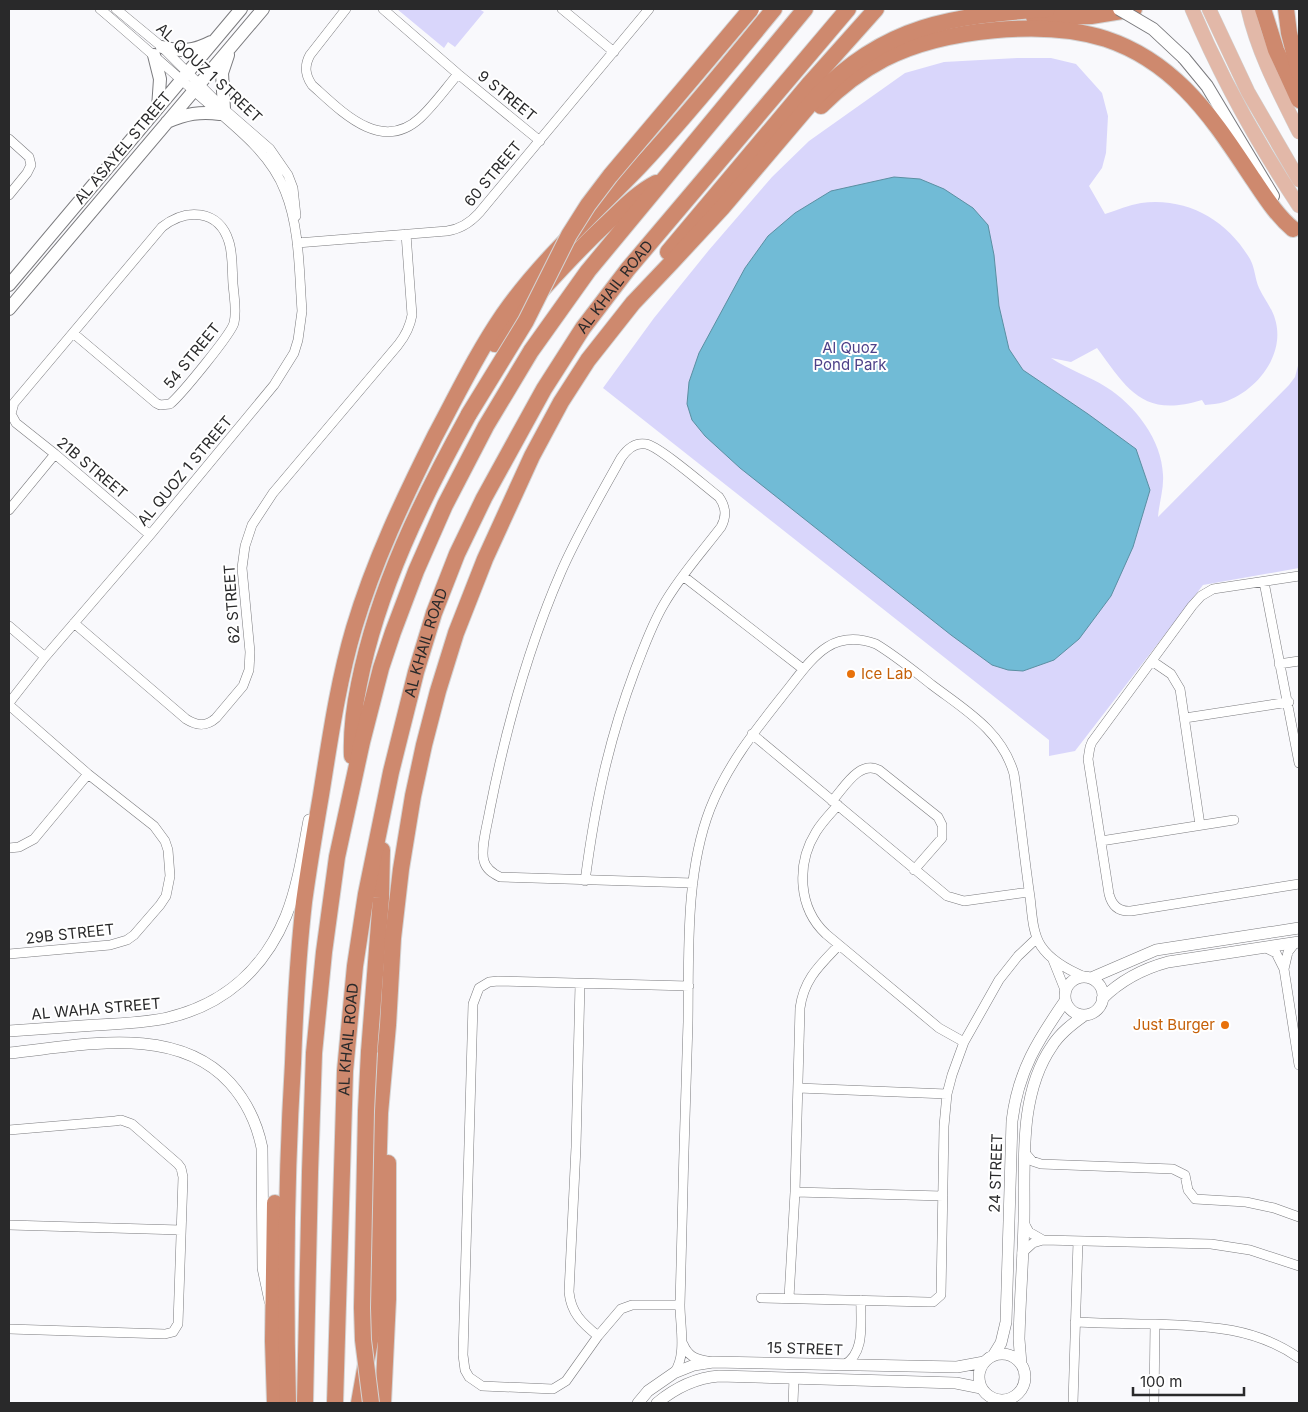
<svg xmlns="http://www.w3.org/2000/svg" width="1308" height="1412" font-family="Inter,sans-serif">
<style>
.green{fill:#d9d6fb}
.water{fill:#71bbd6;stroke:#5b8fa2}
.lines{fill:none;stroke-linecap:round;stroke-linejoin:round}
.minor-casing{stroke:#7b7b7e;stroke-width:10}
.tertiary-casing{stroke:#7b7b7e;stroke-width:12}
.secondary-casing{stroke:#7b7b7e;stroke-width:14}
.primary-casing{stroke:#d4d4d4;stroke-width:15}
.motorway-casing{stroke:#d4d4d4;stroke-width:18}
.minor{stroke:#fff;stroke-width:9}
.tertiary{stroke:#fff;stroke-width:11}
.secondary{stroke:#fff;stroke-width:12}
.primary{stroke:#e2b8a8;stroke-width:14}
.motorway{stroke:#ce896e;stroke-width:16}
.secondary-bridge-casing{stroke:#7b7b7e;stroke-width:14;stroke-linecap:butt}
.motorway-bridge-casing{stroke:#d4d4d4;stroke-width:18;stroke-linecap:butt}
.secondary-bridge{stroke:#fff;stroke-width:12}
.motorway-bridge{stroke:#ce896e;stroke-width:16}
.food-dot{fill:#e8710a;stroke:#fff;stroke-width:2}
.labels{text-anchor:middle;stroke-width:4;stroke-linejoin:round;paint-order:stroke}
.street-label{font-size:15px;fill:#29292a;stroke:#fff}
.park-label{font-size:15px;fill:#4e4289;stroke:#fff}
.food-label{font-size:15px;fill:#c56008;stroke:#fff;text-anchor:start}
</style>
<rect width="100%" height="100%" fill="#f9f9fc"/>
<path class="green" d="M397 9H479L484 12 455 47 448 42 444 48Z
M1017 58H1051L1076 64 1102 93 1108 116 1106 153 1102 168 1089 186 1105 214C1117 210 1129 205 1141 203 1187 197 1227 220 1250 259 1255 268 1255 279 1259 288 1264 299 1272 308 1275 319 1286 354 1257 391 1224 402 1218 404 1211 404 1205 405L1202 400C1143 418 1128 390 1097 348L1071 362 1051 358C1069 370 1089 376 1106 387 1135 405 1162 440 1163 475 1164 489 1159 503 1158 517L1289 385 1295 377 1299 362V568L1203 585 1075 751 1049 756V740L603 388 654 318 709 250 772 177 809 141 905 73 944 62Z"/>
<path class="water" d="M894 177 920 179 944 189 973 208 988 225 994 255 999 306 1009 349 1023 370 1088 414 1136 449 1150 490 1133 547 1111 596 1079 639 1054 660 1023 671 1008 670 992 665 951 635 740 468 705 436 692 420 687 404 689 382 699 353 745 268 768 236 795 213 831 191Z"/>
<g class="lines">
<g class="minor-casing">
<path id="minor" d="M116 9 162 47 224 109 270 149 288 175 293 188 296 216
M346 9 310 55C304 66 305 75 312 85 341 111 381 154 420 118 434 105 446 88 458 74
M383 9 458 74 540 141
M562 9 614 52
M9 139 29 157 31 165 27 173 9 195
M297 243 447 231C461 229 470 223 479 213L649 9
M73 333 156 403 160 405 170 404C181 395 231 334 234 323 237 311 234 297 233 284 232 271 233 255 229 242 219 209 186 208 162 227L14 403 11 414 16 423 55 454 150 535
M9 510 55 454
M683 576 803 669
M1299 576 1213 589 1201 596 1192 606 1092 742 1090 747 1088 759 1109 894C1112 906 1119 912 1131 911L1299 884
M1264 582 1299 763
M74 623 186 719C197 726 206 727 216 718L243 686 249 670 250 652 242 568 245 546 252 525 273 493 398 345C406 335 410 327 412 315L406 234
M9 626 45 657
M1152 661 1171 674 1180 689 1200 825
M1279 664 1299 661
M9 703 45 657 150 535 274 385 294 353 298 340 302 311C299 272 300 228 285 191 269 149 227 121 194 91 163 64 132 36 100 9
M9 705 88 774 154 826 165 841 168 850 170 876 166 896 160 905 134 935 127 940 110 945 9 954
M1185 718 1289 702
M752 734 947 896 964 901 1029 892
M832 801C844 788 859 760 879 770L938 817 942 825V838L914 870
M838 805C830 814 822 822 816 832 796 864 798 908 826 934L939 1028 964 1042
M1101 841 1234 820
M9 848 19 847 34 839 88 774
M585 881C595 805 608 742 635 670 644 647 652 624 664 604 680 576 702 552 721 527 727 516 726 507 719 497 706 487 659 446 646 444 635 442 627 449 621 458 600 496 578 533 561 572 528 648 506 728 490 809 488 822 480 849 484 861 486 869 492 873 500 877L693 883
M1266 948 1276 953 1284 969 1299 1065
M1053 960 1065 990
M1284 969 1288 952 1295 943
M580 984 576 1147 569 1292C571 1313 582 1323 598 1336
M798 1088 947 1094
M9 1130 115 1121 121 1120 132 1124 178 1164 181 1168 183 1177 178 1324 173 1332 165 1334 9 1329
M1026 1154 1032 1161 1041 1164 1173 1169 1185 1175 1188 1190 1195 1199 1246 1202 1274 1208 1299 1217
M795 1192 943 1196
M1024 1223 1029 1232 1043 1240
M9 1225 181 1230
M1022 1253 1033 1243 1043 1240 1211 1244 1250 1250 1299 1266
M761 1298 928 1302H933L941 1295 944 1126 947 1094 952 1075 964 1042 999 980 1018 956 1037 938
M789 1298 795 1192 800 1008C804 979 819 966 839 945
M680 1305H632L621 1309 598 1336 566 1381 553 1389 482 1386 469 1377 465 1370 463 1355 473 1004 479 988 489 982 498 981 689 986
M1075 1322C1102 1323 1129 1324 1156 1324 1208 1326 1255 1327 1299 1358
M683 1344C688 1356 695 1359 707 1361
M844 1365C866 1353 860 1322 861 1300
M674 1373C687 1356 680 1326 680 1305 682 1211 685 1116 688 1022 689 953 685 874 710 809 728 763 758 727 788 689 813 657 832 628 876 644 896 656 914 671 932 685 965 710 1002 731 1014 774 1020 815 1024 856 1030 897 1032 912 1032 932 1041 946 1051 961 1068 970 1085 977
M793 1403 794 1378
M1073 1403 1078 1241
M1154 1403 1155 1324"/>
</g>
<g class="tertiary-casing">
<path id="tertiary" d="M1065 996a19 19 0 1 1 38 0a19 19 0 1 1-38 0Z
M1091 978 1156 950 1299 928
M1102 999C1121 980 1142 969 1168 962L1299 942
M9 1031C38 1029 67 1027 96 1025 119 1024 144 1023 167 1018 224 1005 264 969 286 916 298 886 303 852 309 820
M9 1053C81 1046 175 1023 230 1083 247 1102 257 1123 262 1148L263 1268 270 1301
M979 1377a23 23 0 1 1 46 0a23 23 0 1 1-46 0Z
M993 1356 1001 1343 1006 1322 1012 1121C1018 1071 1038 1040 1065 1001
M1021 1364 1019 1339C1020 1299 1023 1260 1024 1221 1025 1164 1018 1095 1052 1046 1060 1033 1072 1024 1085 1015
M638 1403 648 1391 674 1373 694 1365 713 1362 957 1367 984 1362
M657 1403C675 1388 695 1378 719 1376L956 1383 981 1388"/>
</g>
<g class="secondary-casing">
<path id="secondary" d="M162 47C180 52 194 51 211 42
M154 55 160 79 158 108
M1184 58 1207 86 1273 196
M224 109 222 73 228 55
M167 122C186 114 200 111 220 114
M9 285 241 9
M9 309 263 9"/>
</g>
<g class="primary-casing">
<path id="primary" d="M1192 9C1221 78 1258 144 1299 206
M1209 9 1248 92 1299 180
M1248 9C1258 53 1279 92 1299 132"/>
</g>
<g class="motorway-casing">
<g id="motorway">
<path d="M1263 9 1276 50 1299 100"/>
<path d="M1286 9 1289 33 1299 72"/>
<path d="M1034 17 1091 16 1134 9"/>
<path d="M821 106C840 87 861 71 884 59 942 29 1045 19 1106 39 1136 49 1163 67 1185 89 1211 115 1231 146 1251 176 1264 195 1276 215 1293 229"/>
<path d="M668 252 810 83 876 9"/>
<path d="M495 344C531 301 567 260 608 222 623 208 637 193 656 183"/>
<path d="M352 756C351 731 354 708 359 684 378 588 422 499 469 414"/>
<path d="M369 1052 381 898 382 850"/>
<path d="M275 1403 273 1341 275 1203"/>
<path d="M288 1403C285 1290 286 1177 293 1063 295 1009 298 955 304 902 309 866 315 830 321 795 330 739 338 682 354 628 374 561 404 498 435 436 457 395 477 353 503 315 542 259 592 216 639 167 686 117 730 62 774 9"/>
<path d="M305 1403 310 1172 314 1053 324 952 337 857 362 742 381 668 393 632 416 571 445 505 486 426 531 351 588 271 805 9"/>
<path id="s1" d="M335 1403 345 1071 355 966 366 894 391 772 416 672 434 613 457 554 484 498 544 389 583 328 628 269 848 9"/>
<path d="M359 1403 374 1318 380 1113 388 1025 393 938 401 869 413 796 424 745 438 691 456 633 485 559 532 456 561 402 588 360 633 303 671 263 722 208 817 96C885 24 954 16 1047 9"/>
<path d="M383 1403 388 1299V1163"/>
</g>
</g>
<use href="#minor" class="minor"/>
<use href="#tertiary" class="tertiary"/>
<use href="#secondary" class="secondary"/>
<use href="#primary" class="primary"/>
<use href="#motorway" class="motorway"/>
<g class="secondary-bridge-casing">
<path id="secondary-bridge" d="M1119 9 1153 29 1184 58"/>
</g>
<g class="motorway-bridge-casing">
<path id="motorway-bridge" d="M469 414 526 321 569 235 588 205 610 176 751 9
M369 1052 366 1111 362 1308 363 1340 371 1403"/>
</g>
<use href="#secondary-bridge" class="secondary-bridge"/>
<use href="#motorway-bridge" class="motorway-bridge"/>
</g>
<g class="food-dot">
<circle cx="851" cy="674" r="5"/>
<circle cx="1225" cy="1025" r="5"/>
</g>
<g class="labels">
<g class="street-label">
<text transform="translate(209 73) rotate(43)" y="5">AL QOUZ 1 STREET</text>
<text transform="translate(507 96) rotate(39)" y="5">9 STREET</text>
<text transform="translate(123 148) rotate(-50)" y="5">AL ASAYEL STREET</text>
<text transform="translate(493 174) rotate(-50)" y="5">60 STREET</text>
<text dy="5" stroke="none"><textPath href="#s1" startOffset="1174">AL KHAIL ROAD</textPath></text>
<text transform="translate(192 356) rotate(-51)" y="5">54 STREET</text>
<text transform="translate(92 468) rotate(40)" y="5">21B STREET</text>
<text transform="translate(185 471) rotate(-50)" y="5">AL QUOZ 1 STREET</text>
<text transform="translate(232 604) rotate(-94)" y="5">62 STREET</text>
<text dy="5" stroke="none"><textPath href="#s1" startOffset="769">AL KHAIL ROAD</textPath></text>
<text transform="translate(70 934) rotate(-6)" y="5">29B STREET</text>
<text transform="translate(96 1009) rotate(-5)" y="5">AL WAHA STREET</text>
<text dy="5" stroke="none"><textPath href="#s1" startOffset="364">AL KHAIL ROAD</textPath></text>
<text transform="translate(996 1173) rotate(-88)" y="5">24 STREET</text>
<text transform="translate(805 1349) rotate(2)" y="5">15 STREET</text>
</g>
<g class="park-label">
<text x="850" y="353">Al Quoz<tspan x="850" dy="17">Pond Park</tspan></text>
</g>
<g class="food-label">
<text x="861" y="679">Ice Lab</text>
<text x="1215" y="1030" text-anchor="end">Just Burger</text>
</g>
</g>
<rect width="1308" height="1412" fill="none" stroke="#29292a" stroke-width="20"/>
<path d="M1133 1387v8h111v-8" fill="none" stroke="#29292a" stroke-width="2.5"/>
<text x="1140" y="1387" font-size="15" fill="#29292a" stroke="#ffffff" stroke-width="4" paint-order="stroke">100 m</text>
</svg>
